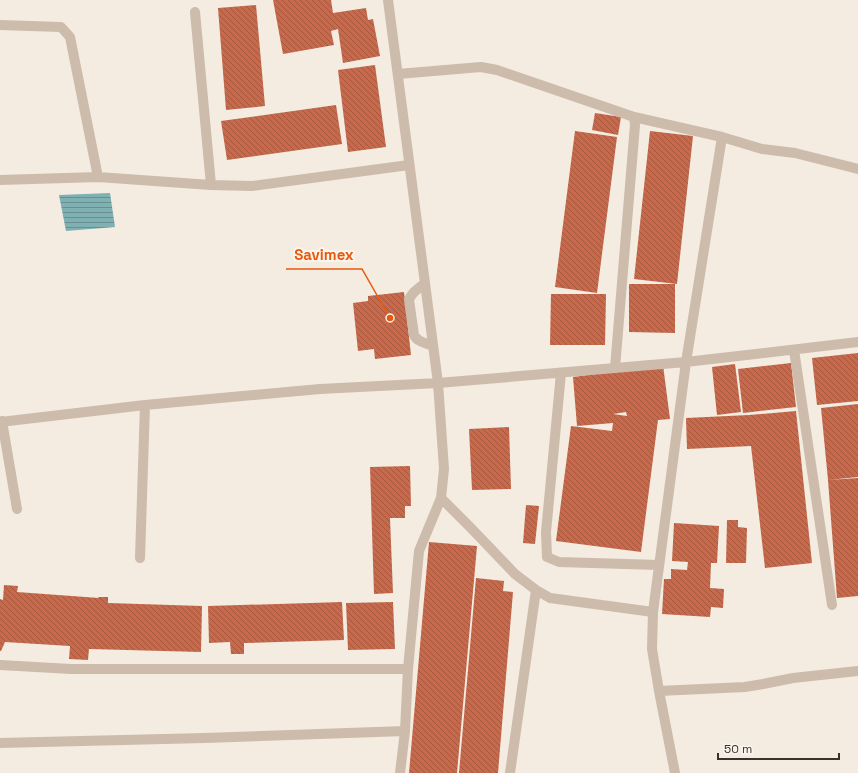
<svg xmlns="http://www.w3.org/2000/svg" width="858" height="773" font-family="'Space Grotesk',sans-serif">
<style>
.water{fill:url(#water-rules)}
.building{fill:url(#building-back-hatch);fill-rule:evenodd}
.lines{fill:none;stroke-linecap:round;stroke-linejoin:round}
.minor{stroke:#cdbbac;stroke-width:10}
.leader{fill:none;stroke:#e8590c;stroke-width:1.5}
.callout-dot{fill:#e8590c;stroke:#fbf5ee;stroke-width:1.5}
.callout-label{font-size:15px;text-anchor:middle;font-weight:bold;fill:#e8590c;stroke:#fbf5ee;stroke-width:4;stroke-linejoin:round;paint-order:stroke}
</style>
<defs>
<pattern id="water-rules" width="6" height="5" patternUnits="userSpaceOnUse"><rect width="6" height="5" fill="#7fb0b2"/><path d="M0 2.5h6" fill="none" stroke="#699091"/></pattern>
<pattern id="building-back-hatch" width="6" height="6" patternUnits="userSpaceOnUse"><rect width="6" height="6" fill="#c8694b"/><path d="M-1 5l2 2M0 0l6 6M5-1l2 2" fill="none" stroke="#a4573f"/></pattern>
</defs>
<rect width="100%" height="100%" fill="#f4ebe1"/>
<path class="water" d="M110 193 115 227 66 231 59 195Z"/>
<path class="building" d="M273 0H331L333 13 366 8 368 20 373 19 380 56 343 63 338 29 331 31 334 45 283 54Z
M256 5 265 106 226 110 218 8Z
M375 65 386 147 348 152 338 70Z
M336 105 342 144 227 160 221 121Z
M595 113 621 117 618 135 592 130Z
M575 131 617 137 597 293 555 287Z
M650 131 693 136 677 284 634 279Z
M629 284H675V333L629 332Z
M404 292 411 355 375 359 374 349 358 351 353 303 368 301V296Z
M551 294H606L605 345H550Z
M858 353V401L817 405 812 358Z
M791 363 796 407 743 413 738 369Z
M735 364 741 412 717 415 712 367Z
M663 365 670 419 658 420 641 552 556 541 571 426 612 431 613 423 577 426 573 377ZM626 412 627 416 613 414Z
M858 404V477L828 480 821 408Z
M796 411 812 563 765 568 751 446 687 449 686 418 749 415Z
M509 427 511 489 472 490 469 429Z
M410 466 411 506H405V518H390L393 593 374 594 370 467Z
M858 478V596L837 598 828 480Z
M526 505 539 506 535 544 523 543Z
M727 520H738V527L747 528 746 563H726Z
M674 523 719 526 717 563H711L710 588 724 589 723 608 711 607 710 617 662 614 664 579H671V569L687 570 688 562 672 561Z
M429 542 477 546 457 773H409Z
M476 578 504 581 503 591 513 592 498 773H459Z
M4 585 18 586 17 592 99 598 98 597H108V603L202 606 201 652 89 649 88 660 69 659 70 646 5 642 1 651H0V599L3 600Z
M342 602 344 640 244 643V654H231L230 642 209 643 208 606Z
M393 602 395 649 348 650 346 603Z"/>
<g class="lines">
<path class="minor" d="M388 0 438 383 444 469 441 498 419 551 408 669 405 731 400 773
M195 12 211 185
M0 25 61 27 70 37 98 177
M398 74 481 67 497 70 634 117 635 125 615 368
M634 117 722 137 762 149 795 153 858 169
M0 180 98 177 211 185 252 186 409 165
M425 283C419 288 411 293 409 300L414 335C417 342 426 343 433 346
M794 350 832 605
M561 373 546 532 547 557 559 562 659 565
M2 421 17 509
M0 422 145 405 320 389 438 383 686 362 858 342
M441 498 470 527 515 574 536 590 550 598 653 612
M140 558 145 405
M0 665 71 669H408
M659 691 745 687 763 684 793 678 858 671
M0 743 205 738 405 731
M510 773 536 590
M675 773 659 691 652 649 653 612 686 362 722 137"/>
</g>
<path class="leader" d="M390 318L362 269H286"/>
<circle class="callout-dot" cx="390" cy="318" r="4"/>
<g class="callout-label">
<text x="324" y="260">Savimex</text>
</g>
<path d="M718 753v6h121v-6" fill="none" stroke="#3b302b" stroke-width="2"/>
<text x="724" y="753" font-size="12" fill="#3b302b" stroke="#fbf5ee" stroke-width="3" paint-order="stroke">50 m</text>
</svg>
